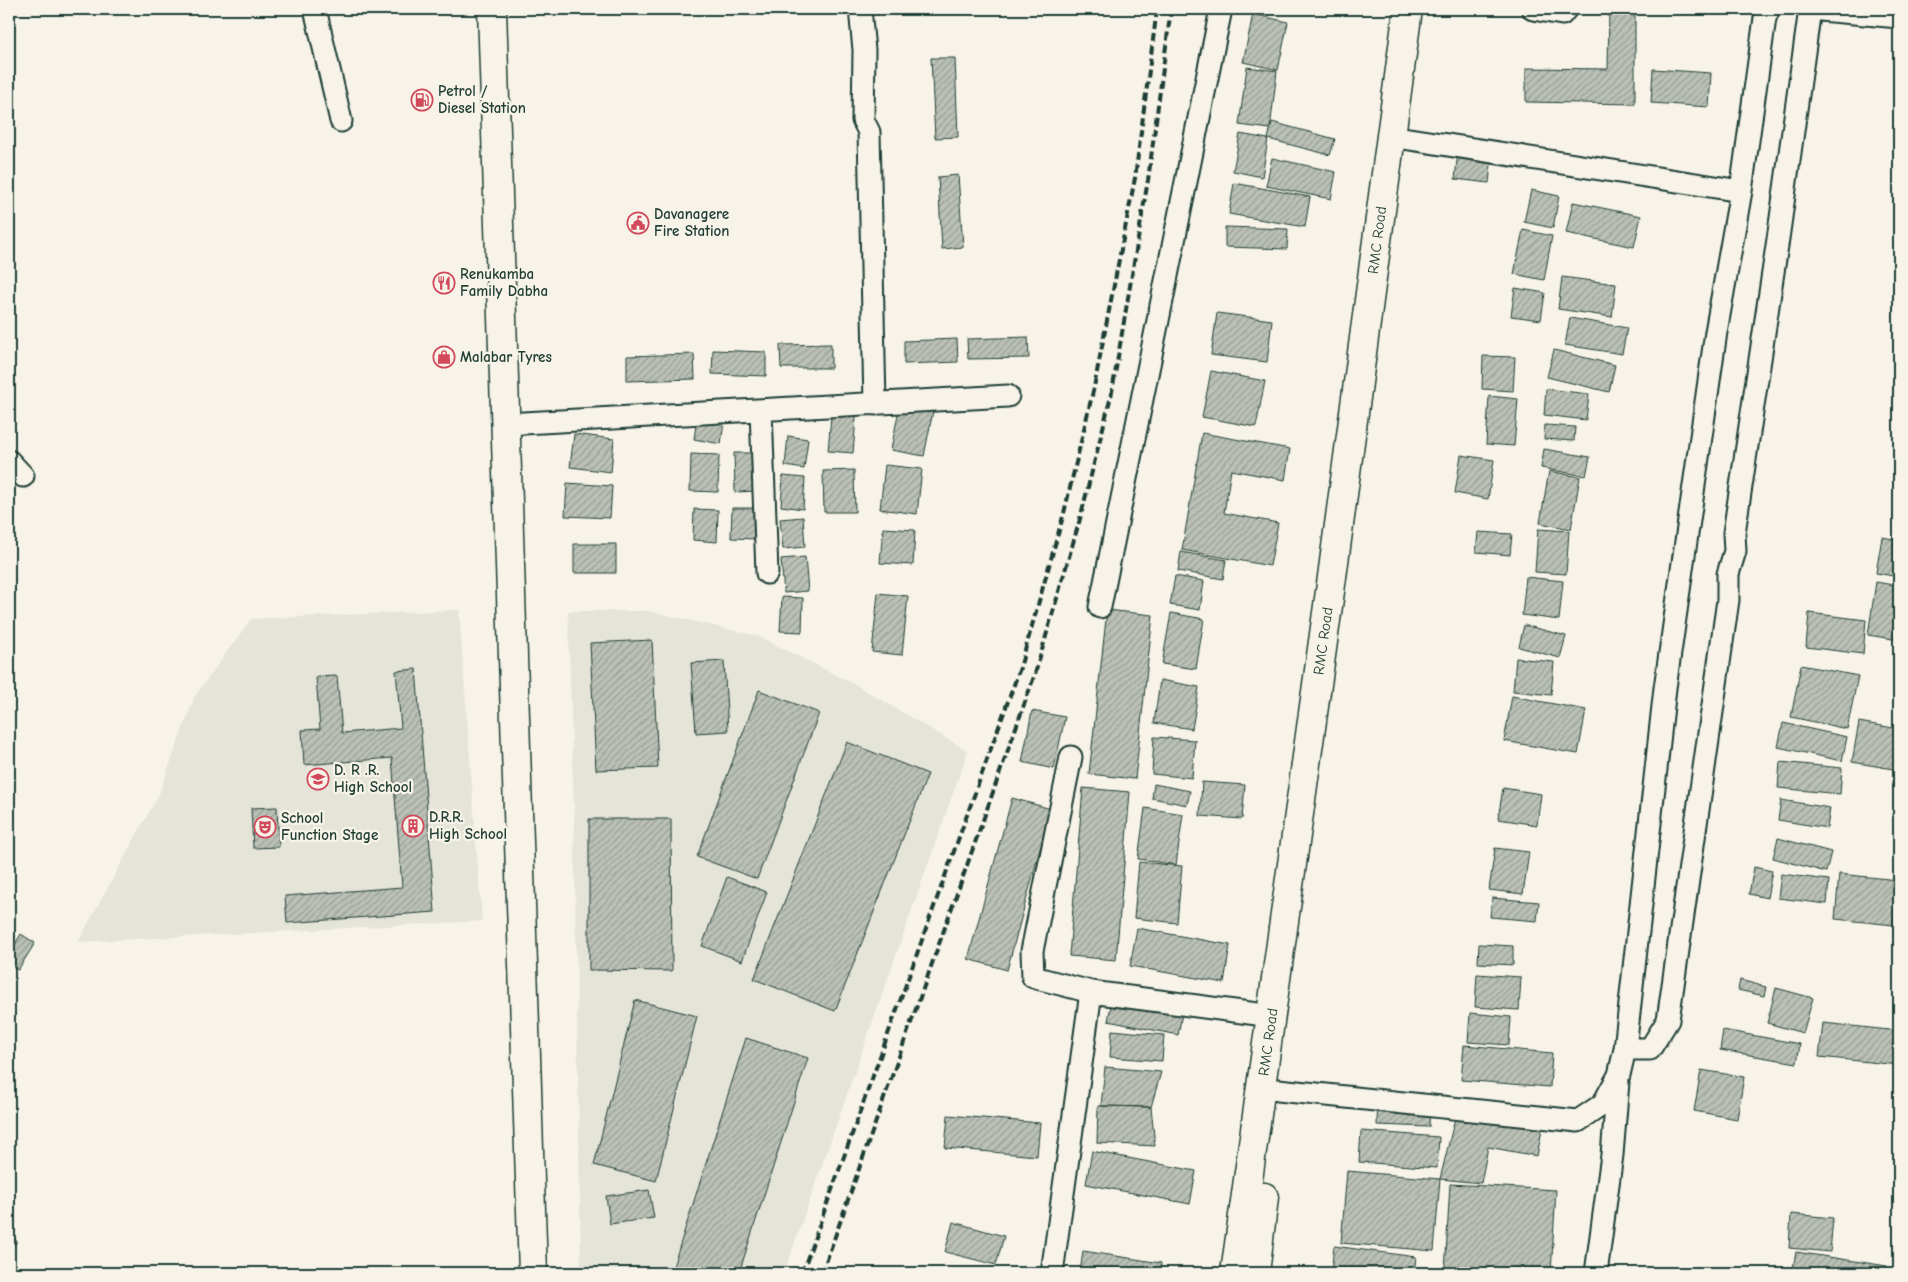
<svg xmlns="http://www.w3.org/2000/svg" width="1908" height="1282" font-family="'Comic Neue',sans-serif">
<style>
.built{fill:#e5e4d9}
.building{fill:url(#building-hatch);stroke:#1f3d34}
.lines{fill:none;stroke-linecap:round;stroke-linejoin:round}
.street-casing{stroke:#1f3d34;stroke-width:25}
.secondary-casing{stroke:#1f3d34;stroke-width:31}
.primary-casing{stroke:#1f3d34;stroke-width:31}
.street{stroke:#f7f3e8;stroke-width:21}
.secondary{stroke:#f7f3e8;stroke-width:28}
.primary{stroke:#f7f3e8;stroke-width:28}
.rail{stroke:#1f3d34;stroke-width:4;stroke-dasharray:8 4;stroke-linecap:butt}
.labels{text-anchor:middle;stroke-width:4.5;stroke-linejoin:round;paint-order:stroke}
.poi-label{font-size:15px;font-weight:bold;fill:#1f3d34;stroke:#f7f3e8;text-anchor:start}
.street-label{font-size:15px;fill:#1f3d34;stroke:#f7f3e8}
</style>
<defs>
<pattern id="building-hatch" width="6" height="6" patternUnits="userSpaceOnUse" patternTransform="scale(1.25)"><rect width="6" height="6" fill="#bbc1b6"/><path d="M-1 1l2-2M0 6l6-6M5 7l2-2" fill="none" stroke="#979e95"/></pattern>
</defs>
<rect width="100%" height="100%" fill="#f7f3e8"/>
<filter id="ink" filterUnits="userSpaceOnUse"><feTurbulence type="fractalNoise" baseFrequency=".02" numOctaves="2"/><feDisplacementMap in="SourceGraphic" scale="10" xChannelSelector="R" yChannelSelector="G"/><feConvolveMatrix kernelMatrix="1 2 1 2 8 2 1 2 1" color-interpolation-filters="sRGB"/></filter>
<g filter="url(#ink)">
<path class="built" d="M459 610 482 921 78 942 159 794 195 696 251 619Z
M568 611H648L758 636 856 685 968 751 784 1273H581L574 816Z"/>
<path class="building" d="M1609 9H1635V104L1526 102V68L1608 69Z
M1253 14 1288 22 1278 70 1243 62Z
M931 58H955L958 137 935 138Z
M1247 67 1277 71 1270 129 1239 125Z
M1653 69 1711 73 1709 107 1651 103Z
M1272 122 1335 139 1330 155 1268 139Z
M1240 134 1268 139 1262 177 1233 171Z
M1459 142 1493 146 1489 183 1455 179Z
M1272 158 1336 172 1331 199 1266 186Z
M958 175 963 247 942 249 938 177Z
M1234 183 1310 197 1305 227 1229 214Z
M1531 190 1559 196 1553 228 1524 222Z
M1573 202 1641 216 1634 247 1566 233Z
M1225 227 1288 229 1287 249 1225 247Z
M1523 230 1552 236 1544 280 1514 274Z
M1562 277 1616 284 1612 317 1558 309Z
M1515 288 1545 293 1541 320 1511 316Z
M1217 313 1272 320 1267 362 1211 355Z
M1570 318 1627 328 1622 354 1565 345Z
M1028 337 1029 358 968 359 967 339Z
M957 339 958 362 904 364V341Z
M831 344V368H781L780 345Z
M713 350 766 352V376L712 374Z
M1554 350 1615 365 1609 392 1547 377Z
M694 354 695 379 627 381V356Z
M1483 356 1515 357 1513 391 1482 389Z
M1211 371 1265 381 1256 427 1202 417Z
M1546 389 1589 394 1586 420 1544 415Z
M1489 396 1518 399 1514 446 1486 444Z
M699 404 726 408 721 444 694 439Z
M832 404 857 406 853 453 828 451Z
M900 404 933 411 924 456 891 450Z
M1545 425 1575 427 1574 441 1544 439Z
M1202 433 1290 449 1285 480 1231 470 1224 513 1278 523 1270 566 1182 550Z
M574 434 614 439 611 472 570 467Z
M788 436 808 439 804 469 785 466Z
M1544 449 1590 457 1586 476 1541 468Z
M734 453H758L759 491 735 492Z
M691 454 719 455 718 492 690 491Z
M1461 455 1494 460 1488 499 1455 493Z
M885 465 922 469 917 514 880 509Z
M854 470 855 512H824L823 471Z
M1549 471 1580 477 1571 529 1540 523Z
M783 476 805 478 803 509 781 506Z
M567 483 612 486 610 518 565 516Z
M732 508H756V539L731 538Z
M694 509 718 510 717 542 693 540Z
M803 517 805 547 783 549 780 519Z
M883 528 915 530 913 565 880 563Z
M1538 529 1569 531 1566 574 1535 572Z
M1478 532 1512 534 1510 555 1476 552Z
M1882 537 1899 540V577L1876 573Z
M574 544H616V573H574Z
M1181 552 1226 560 1223 579 1178 571Z
M805 557 808 591 784 593 781 559Z
M1175 576 1204 581 1200 610 1170 605Z
M1526 577 1563 581 1559 620 1522 615Z
M1876 582 1899 586V640L1868 635Z
M878 593 908 596 902 655 872 652Z
M782 597 803 598 802 632 780 631Z
M1107 610 1153 615 1135 779 1089 774Z
M1171 613 1204 619 1196 669 1162 664Z
M1809 613 1866 620 1863 654 1806 647Z
M1524 625 1566 636 1560 658 1519 647Z
M652 640 658 768 596 770 590 643Z
M1516 658 1554 662 1551 695 1513 691Z
M724 661 728 731 696 733 691 663Z
M1801 665 1858 676 1847 729 1791 717Z
M416 669 435 912 287 923 285 896 402 887 392 758 304 765 302 730 320 729 316 677 337 676 342 733 401 728 396 671Z
M1160 680 1199 687 1192 729 1154 723Z
M759 690 819 713 757 879 697 857Z
M1512 696 1586 710 1578 754 1504 741Z
M1032 711 1065 717 1054 769 1022 762Z
M1859 722 1899 729V770L1852 762Z
M1783 723 1847 737 1842 761 1778 747Z
M1154 737 1195 740 1192 778 1152 774Z
M847 742 928 774 835 1011 754 979Z
M1780 762 1842 768 1840 794 1778 788Z
M1202 782 1245 785 1242 819 1200 816Z
M1154 784 1190 791 1187 805 1152 798Z
M1083 788 1130 792 1116 960 1069 956Z
M1503 788 1541 794 1537 825 1498 819Z
M1012 798 1051 809 1007 970 968 959Z
M1781 800 1830 808 1827 828 1778 820Z
M277 807 279 847 253 848 251 808Z
M1145 808 1183 814 1176 865 1138 859Z
M589 819H671L672 971 589 970Z
M1778 838 1831 852 1826 872 1773 858Z
M1495 848 1529 852 1523 894 1489 890Z
M1139 862 1182 866 1177 923 1134 918Z
M1754 867 1772 871 1767 898 1749 894Z
M1781 874 1829 880 1827 904 1778 898Z
M1839 874 1898 880 1894 925 1835 919Z
M727 877 767 892 742 961 702 946Z
M1492 898 1539 902 1537 921 1490 917Z
M1137 928 1230 945 1224 983 1130 966Z
M21 934 35 943 18 970 9 965V954Z
M1479 944 1513 946V965L1478 963Z
M1477 974 1521 977 1519 1010 1475 1007Z
M1740 980 1766 987 1764 996 1738 990Z
M1776 988 1813 998 1803 1033 1767 1023Z
M1114 989 1184 1003 1178 1035 1108 1021Z
M635 1000 697 1016 656 1181 594 1165Z
M1470 1013 1511 1017 1509 1045 1468 1042Z
M1823 1023 1899 1031V1065L1819 1057Z
M1112 1030 1164 1035 1162 1061 1110 1057Z
M1723 1030 1800 1044 1797 1063 1720 1050Z
M746 1038 808 1058 739 1273H671Z
M1464 1045 1552 1053 1550 1087 1461 1080Z
M1105 1067 1161 1072 1151 1107 1101 1106Z
M1701 1070 1744 1077 1737 1119 1694 1111Z
M1378 1094 1430 1096 1429 1127 1377 1125Z
M1459 1102 1544 1119 1537 1156 1488 1147 1481 1183 1440 1179Z
M1098 1106 1151 1107 1155 1146 1097 1143Z
M948 1115 1040 1123 1037 1156 945 1148Z
M1361 1131 1439 1137 1437 1168 1359 1162Z
M1092 1151 1196 1171 1190 1204 1086 1184Z
M1347 1171 1440 1179 1434 1251 1341 1243Z
M1450 1184 1556 1190 1551 1273 1445 1272Z
M649 1190 654 1218 610 1224 606 1196Z
M1791 1214 1833 1218 1830 1252 1789 1248Z
M953 1222 1004 1236 996 1265 945 1252Z
M9 1234 17 1241 11 1249 9 1247Z
M1334 1246 1416 1257 1414 1273H1331Z
M1083 1251 1161 1263 1160 1273H1080Z
M1796 1252 1887 1266 1886 1273H1792Z"/>
<g class="lines">
<g class="street-casing">
<path id="street" d="M315 9 341 121
M860 9 864 50 863 120 869 132 875 404
M1533 9 1562 14 1566 9
M1809 9 1899 17
M1403 138 1741 191
M761 410 767 573
M506 424 1008 396
M9 461 23 476
M1100 607 1221 9
M1071 757 1032 951 1033 977 1091 992 1272 1016
M1625 1049H1650L1668 1020 1728 600V574L1735 551 1734 533 1778 239 1810 9
M1278 1090 1578 1121 1603 1104 1619 1075 1625 1049 1665 688 1716 332 1741 191 1765 18 1769 9
M1052 1273 1091 992
M1596 1273 1612 1155 1618 1082"/>
</g>
<g class="secondary-casing">
<path id="secondary" d="M1235 1273 1332 577 1408 9
M1255 1273 1264 1197"/>
</g>
<g class="primary-casing">
<path id="primary" d="M492 9 533 1273"/>
</g>
<use href="#street" class="street"/>
<use href="#secondary" class="secondary"/>
<use href="#primary" class="primary"/>
<path class="rail" d="M802 1273 1020 668 1064 513 1094 387 1135 178 1157 9
M822 1273 1035 674 1080 519 1112 392 1148 180 1171 9"/>
</g>
</g>
<defs>
<g id="fuel-ring" transform="scale(1.125)"><circle r="9.5" fill="#f7f3e8" stroke="#d1495b" stroke-width="1.5"/><path d="M-5.5-6h7V0h2V4h1.3V-2.5L3-4.5l.8-.8L6-3V5H2.5V1h-1V6h-7ZM-4.2-4.7v3.2H.2V-4.7Z" fill="#d1495b"/></g>
<g id="civic-ring" transform="scale(1.125)"><circle r="9.5" fill="#f7f3e8" stroke="#d1495b" stroke-width="1.5"/><path d="M-.6-6.5H3V-4.5H.6V-3L4-1V1h2V6H-6V1h2V-1L-.6-3ZM-1.2 2.5V6h2.4V2.5Z" fill="#d1495b"/></g>
<g id="restaurant-ring" transform="scale(1.125)"><circle r="9.5" fill="#f7f3e8" stroke="#d1495b" stroke-width="1.5"/><path d="M-5-6h1v4h1v-4h1v4h1v-4h1v5L-1.5 .5V6h-2V.5L-5-1ZM5-6V6H3V1.5H1.5Q1.5-4 5-6Z" fill="#d1495b"/></g>
<g id="shop-ring" transform="scale(1.125)"><circle r="9.5" fill="#f7f3e8" stroke="#d1495b" stroke-width="1.5"/><path d="M-5-2.5h2.3a2.7 3.5 0 0 1 5.4 0H5L5.5 6h-11ZM-1.5-2.5h3a1.5 2.3 0 0 0-3 0Z" fill="#d1495b"/></g>
<g id="school-ring" transform="scale(1.125)"><circle r="9.5" fill="#f7f3e8" stroke="#d1495b" stroke-width="1.5"/><path d="M0-5L7-2L0 1L-7-2ZM-4 1L0 2.5L4 1V4Q0 6-4 4Z" fill="#d1495b"/></g>
<g id="building-ring" transform="scale(1.125)"><circle r="9.5" fill="#f7f3e8" stroke="#d1495b" stroke-width="1.5"/><path d="M-4-6H4V6H1V3H-1V6H-4ZM-2.5-4.3h1.7v1.8h-1.7ZM.8-4.3h1.7v1.8H.8ZM-2.5-1h1.7V.8h-1.7ZM.8-1h1.7V.8H.8Z" fill="#d1495b"/></g>
<g id="theatre-ring" transform="scale(1.125)"><circle r="9.5" fill="#f7f3e8" stroke="#d1495b" stroke-width="1.5"/><path d="M-5-5.5Q0-4 5-5.5V0Q5 5 0 6Q-5 5-5 0ZM-3.3-2.5H-1v1.5H-3.3ZM1-2.5H3.3v1.5H1ZM-2.8 1Q0 5.5 2.8 1Z" fill="#d1495b"/></g>
</defs>
<g fill-rule="evenodd">
<use href="#fuel-ring" x="422" y="100"/>
<use href="#civic-ring" x="638" y="223"/>
<use href="#restaurant-ring" x="444" y="283"/>
<use href="#shop-ring" x="444" y="357"/>
<use href="#school-ring" x="318" y="779"/>
<use href="#building-ring" x="413" y="826"/>
<use href="#theatre-ring" x="265" y="827"/>
</g>
<g class="labels">
<g class="poi-label">
<text x="438" y="96">Petrol /<tspan x="438" dy="17">Diesel Station</tspan></text>
<text x="654" y="219">Davanagere<tspan x="654" dy="17">Fire Station</tspan></text>
<text x="460" y="279">Renukamba<tspan x="460" dy="17">Family Dabha</tspan></text>
<text x="460" y="362">Malabar Tyres</text>
<text x="334" y="775">D. R .R.<tspan x="334" dy="17">High School</tspan></text>
<text x="429" y="822">D.R.R.<tspan x="429" dy="17">High School</tspan></text>
<text x="281" y="823">School<tspan x="281" dy="17">Function Stage</tspan></text>
</g>
<g class="street-label">
<text transform="translate(1377 240) rotate(-83)" y="5">RMC Road</text>
<text transform="translate(1323 641) rotate(-82)" y="5">RMC Road</text>
<text transform="translate(1268 1042) rotate(-82)" y="5">RMC Road</text>
</g>
</g>
<rect width="1908" height="1282" fill="none" stroke="#f7f3e8" stroke-width="30"/>
<rect x="15" y="15" width="1878" height="1252" fill="none" stroke="#1f3d34" stroke-width="2" filter="url(#ink)"/>
</svg>
